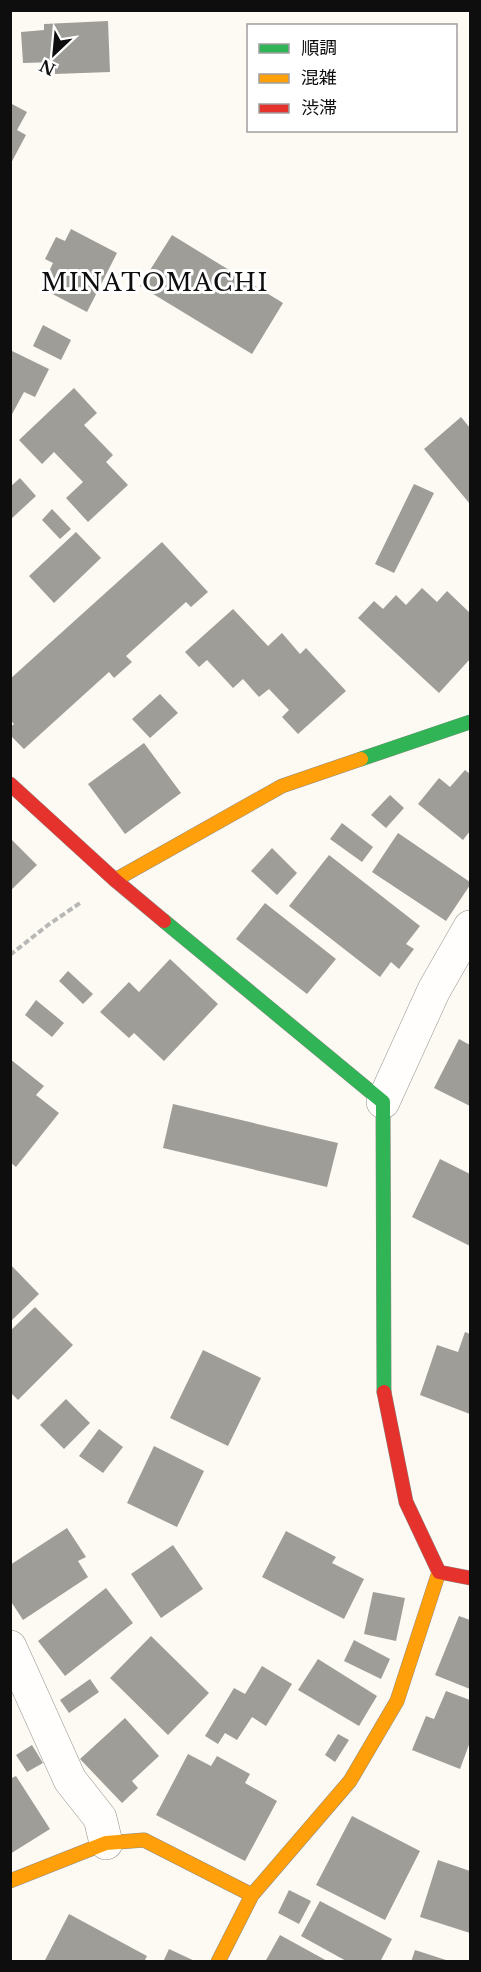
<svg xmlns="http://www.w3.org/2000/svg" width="481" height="1972" font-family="'Libre Baskerville','Noto Sans JP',serif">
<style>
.building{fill:#9f9d98}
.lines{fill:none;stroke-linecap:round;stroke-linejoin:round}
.street-casing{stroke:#959491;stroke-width:34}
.fast-casing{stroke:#8c8b87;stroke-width:15}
.slow-casing{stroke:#8c8b87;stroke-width:15}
.jam-casing{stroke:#8c8b87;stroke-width:15}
.path{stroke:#b8b8b6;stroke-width:4;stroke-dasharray:6 3;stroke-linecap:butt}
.street{stroke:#fffefd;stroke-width:33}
.fast{stroke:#30b455;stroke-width:14}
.slow{stroke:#ff9f0a;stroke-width:14}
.jam{stroke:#e5322d;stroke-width:14}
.labels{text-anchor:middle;stroke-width:6;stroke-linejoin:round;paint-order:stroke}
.quarter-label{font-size:24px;letter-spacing:1.5px;fill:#0e0e0e;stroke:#fff}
</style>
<rect width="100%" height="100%" fill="#fcfaf2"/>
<path class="building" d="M108 21 110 72 55 74V62L23 63 21 32 44 30V24Z
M10 103 27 112 17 130 26 135 10 165Z
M71 229 117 253 87 312 41 288 53 263 45 259 56 237 65 241Z
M172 235 283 303 252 354 140 286Z
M43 325 71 340 61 360 33 346Z
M10 350 49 369 35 397 24 392 10 418Z
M74 388 97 413 84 425 113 455 106 462 128 485 88 522 66 498 83 482 54 452 42 464 19 440Z
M461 417 470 428V504L424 449Z
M20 478 36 496 10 520V487Z
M414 484 434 493 394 573 375 564Z
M52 509 71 529 60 539 42 520Z
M76 532 101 558 54 603 29 576Z
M162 542 208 592 191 607 186 602 126 656 132 662 114 678 109 672 24 749 10 735V727L14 724 10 720V679Z
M422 588 437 602 447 591 470 613V659L439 693 358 618 374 601 383 609 396 595 406 605Z
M233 609 268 646 282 633 300 654 306 648 346 691 298 734 282 717 289 710 269 689 259 697 243 679 233 688 207 660 199 667 185 652Z
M160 694 178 713 150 738 132 719Z
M144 743 181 793 125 834 88 784Z
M465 770 470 774V831L463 840 418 804 439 778 450 787Z
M390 795 404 808 386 828 371 815Z
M342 823 373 847 362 862 330 839Z
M398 833 470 882V885L446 921 372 872Z
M10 838 37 865 10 891Z
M272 848 297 873 277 895 251 871Z
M329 855 420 926 406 944 414 949 399 969 391 962 380 977 289 906Z
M265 903 336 959 307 994 236 939Z
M170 959 218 1004 164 1061 134 1033 129 1038 100 1012 129 982 139 992Z
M68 971 93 994 83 1004 59 981Z
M36 1000 64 1023 52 1037 25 1015Z
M459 1039 470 1045V1106L434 1088Z
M10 1059 44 1086 36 1095 59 1113 16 1167 10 1162Z
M173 1104 338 1143 327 1187 163 1148Z
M440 1159 470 1174V1246L412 1217Z
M10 1264 39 1294 10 1322Z
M35 1307 73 1345 18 1400 10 1392V1331Z
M465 1332 470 1334V1414L420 1395 437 1345 458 1352Z
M203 1350 261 1378 228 1446 170 1418Z
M66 1399 90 1423 64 1449 40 1425Z
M99 1429 123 1447 103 1473 79 1456Z
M154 1446 204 1471 177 1527 127 1503Z
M67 1528 86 1557 78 1561 88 1577 23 1620 10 1600V1565Z
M286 1531 336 1557 332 1563 364 1579 344 1619 262 1577Z
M173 1545 203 1589 161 1618 131 1574Z
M106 1588 133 1623 65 1676 38 1641Z
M373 1592 405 1598 396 1641 364 1634Z
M459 1616 470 1620V1689L435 1675Z
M151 1636 209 1693 168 1735 110 1678Z
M354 1640 390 1659 381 1679 344 1661Z
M318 1659 377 1696 359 1726 298 1690Z
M262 1666 292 1684 266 1726 252 1717 237 1740 225 1733 218 1744 205 1736 234 1688 245 1694Z
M90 1679 99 1692 69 1713 60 1700Z
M446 1691 470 1700V1742L460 1769 412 1750 426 1716 434 1719Z
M125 1718 159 1756 132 1781 138 1788 122 1803 80 1759Z
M338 1734 349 1740 335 1762 325 1755Z
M32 1745 43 1763 27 1772 16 1755Z
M188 1754 211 1766 217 1756 250 1774 245 1783 277 1801 245 1861 156 1815Z
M16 1776 50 1829 10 1854V1779Z
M352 1816 420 1851 385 1920 316 1885Z
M438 1860 470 1871V1933L420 1917Z
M289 1890 311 1901 299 1924 278 1913Z
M320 1901 392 1939 380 1962H348L301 1936Z
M69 1914 147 1956 144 1962H44Z
M280 1935 329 1962H265Z
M169 1949 197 1962H163Z
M415 1950 449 1961V1962H411Z"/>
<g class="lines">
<g class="street-casing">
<path id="street" d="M383 1102 434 990 470 927
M10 1647 70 1780 100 1818 106 1843"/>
</g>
<g class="fast-casing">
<path id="fast" d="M361 759 470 722
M164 921 383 1102 384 1392"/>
</g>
<g class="slow-casing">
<path id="slow" d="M115 880 282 786 361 759
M10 1881 106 1843 144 1840 252 1895
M218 1962 252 1895 350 1781 397 1701 439 1572"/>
</g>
<g class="jam-casing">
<path id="jam" d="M10 784 115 880 164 921
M384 1392 406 1502 439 1572 470 1578"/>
</g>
<path class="path" d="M10 955 48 925 80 903"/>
<use href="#street" class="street"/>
<use href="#fast" class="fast"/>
<use href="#slow" class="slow"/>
<use href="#jam" class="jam"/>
</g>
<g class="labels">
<g class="quarter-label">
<text x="155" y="291">MINATOMACHI</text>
</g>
</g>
<rect width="481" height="1972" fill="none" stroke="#0e0e0e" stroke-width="24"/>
<rect x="247" y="24" width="210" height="108" fill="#ffffff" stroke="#9f9f9f" stroke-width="1.5"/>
<rect x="259" y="44" width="30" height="9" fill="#30b455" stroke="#9f9f9f" stroke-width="1.5"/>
<text x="301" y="54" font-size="18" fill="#0e0e0e">順調</text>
<rect x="259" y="74" width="30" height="9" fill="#ff9f0a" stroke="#9f9f9f" stroke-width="1.5"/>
<text x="301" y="84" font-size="18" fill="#0e0e0e">混雑</text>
<rect x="259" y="104" width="30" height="9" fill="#e5322d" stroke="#9f9f9f" stroke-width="1.5"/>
<text x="301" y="114" font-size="18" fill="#0e0e0e">渋滞</text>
<g transform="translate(54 54) rotate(206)" stroke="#ffffff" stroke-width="4.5" paint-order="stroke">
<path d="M0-4.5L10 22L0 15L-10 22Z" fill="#0e0e0e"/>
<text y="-9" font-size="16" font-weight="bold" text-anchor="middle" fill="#0e0e0e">N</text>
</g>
</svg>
